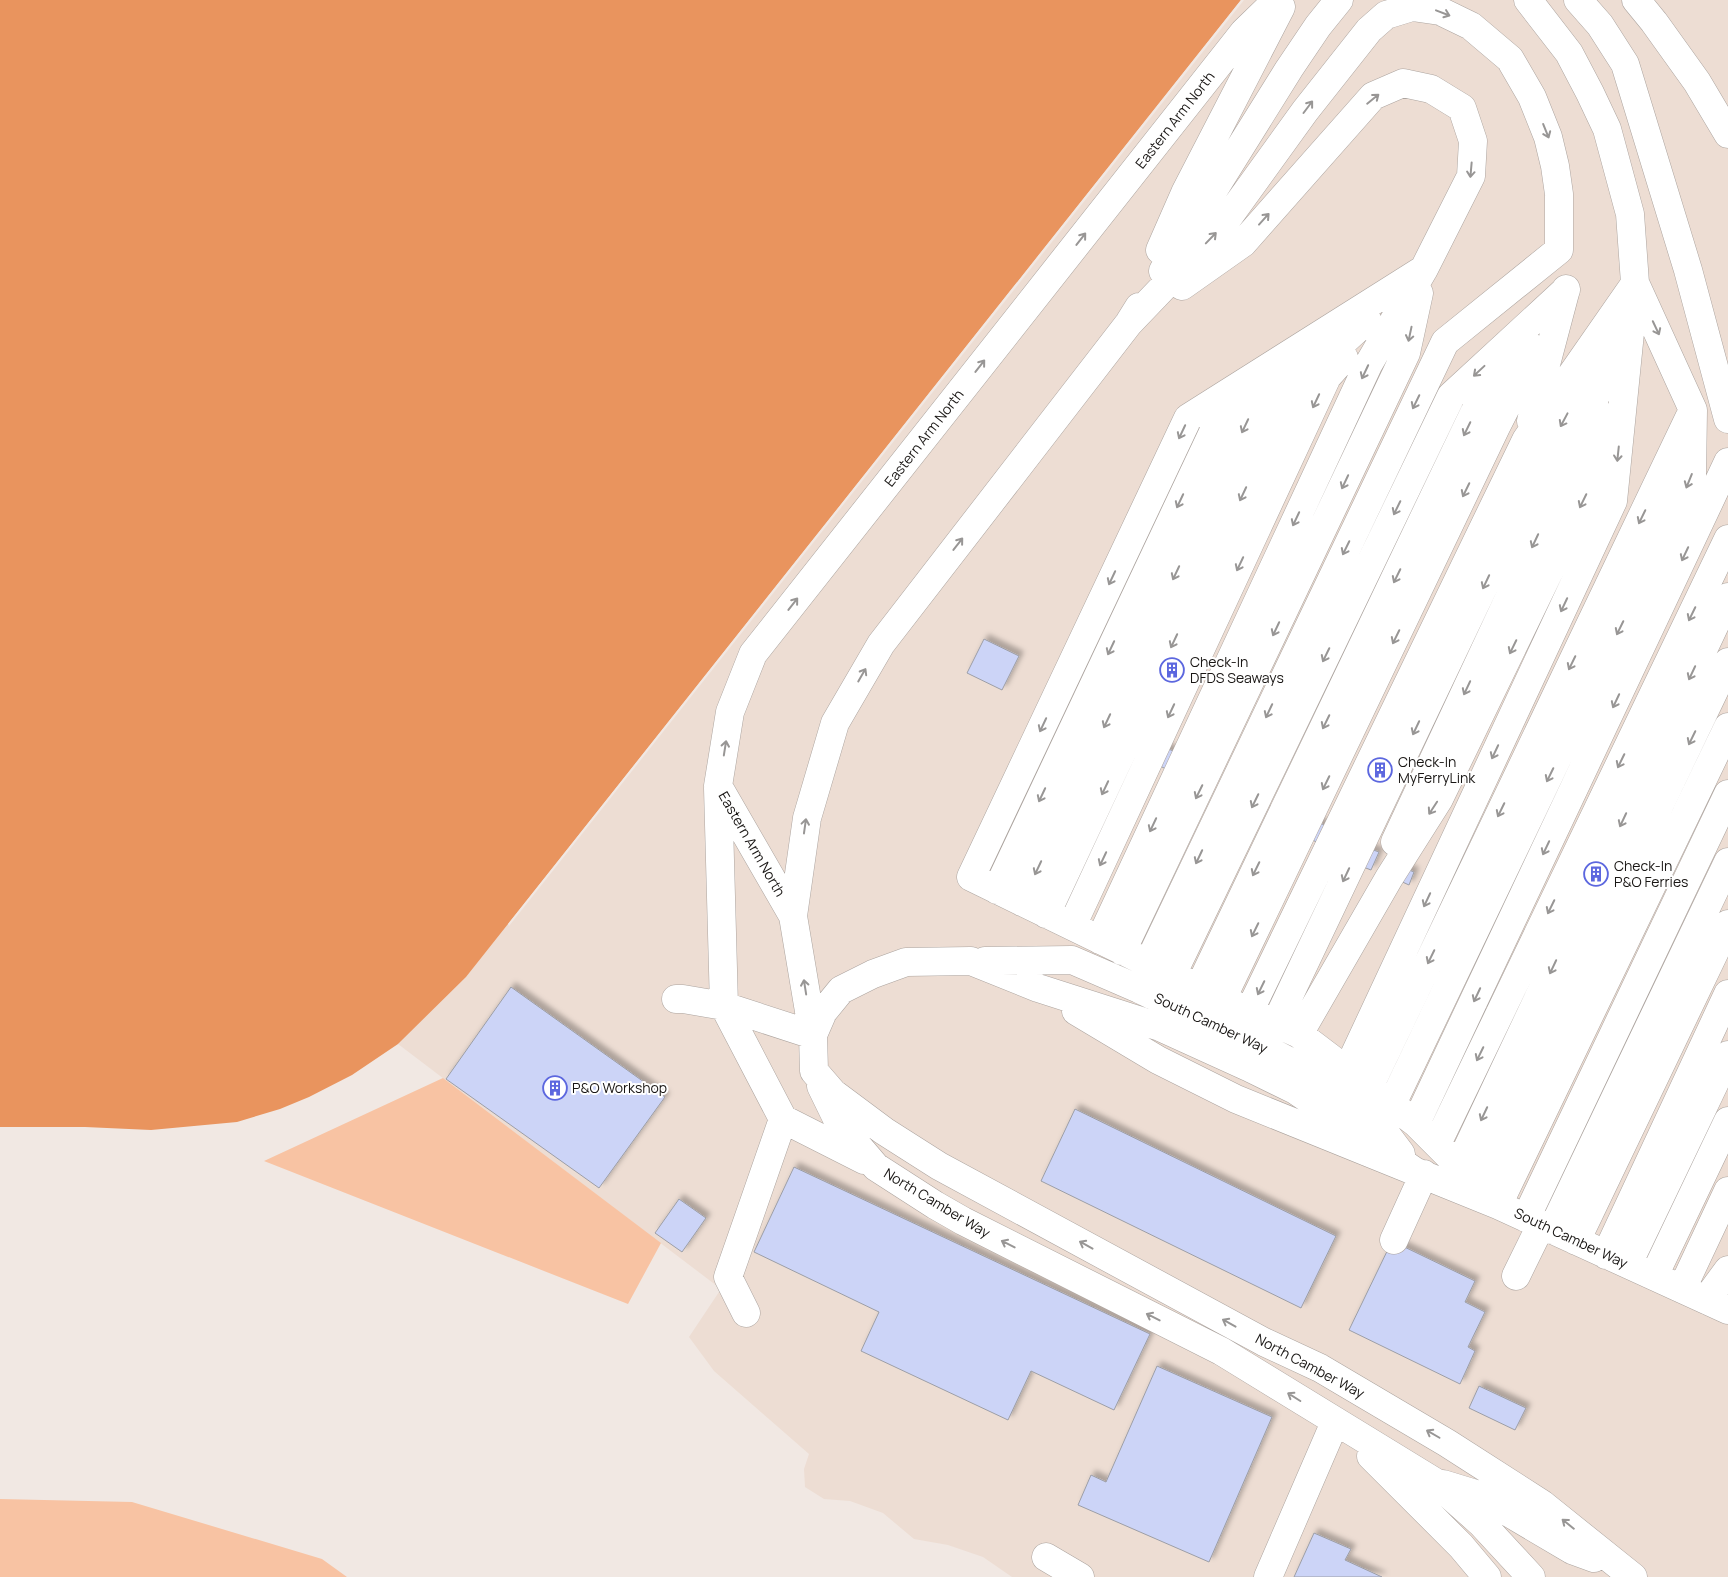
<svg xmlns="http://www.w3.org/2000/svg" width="1728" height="1577" font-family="Manrope,sans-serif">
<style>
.built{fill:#edddd3}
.green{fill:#f8c3a3}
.water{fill:#e9945e}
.pier{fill:#f1e8e3}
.building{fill:#ccd4f7;stroke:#9c9ea6;filter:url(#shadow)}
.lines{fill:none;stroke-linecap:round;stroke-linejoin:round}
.minor-casing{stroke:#aca49f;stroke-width:29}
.minor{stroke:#fff;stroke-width:28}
.oneway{stroke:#989695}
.labels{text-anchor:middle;stroke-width:4;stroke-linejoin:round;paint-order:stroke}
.street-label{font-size:14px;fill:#191614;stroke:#fff}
.poi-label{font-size:14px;fill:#191614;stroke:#fff;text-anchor:start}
</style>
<defs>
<filter id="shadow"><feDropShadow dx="4.5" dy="-4.5" stdDeviation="2.5" flood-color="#0004"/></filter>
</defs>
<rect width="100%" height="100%" fill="#f1e8e3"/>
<path class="built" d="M1241 0H1728V1577H1012L983 1557 948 1545 914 1539 883 1513 850 1501 824 1499 805 1487 804 1469 809 1454 714 1371 689 1337 721 1289 398 1044 466 977Z"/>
<path class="green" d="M443 1078 661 1243 628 1304 264 1161Z
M0 1499 132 1502 322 1559 347 1577H0Z"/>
<path class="water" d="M0 0H1241L466 977 398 1044 352 1075 309 1097 280 1109 237 1122 151 1130 85 1127H0Z"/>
<path class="pier" d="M1241 0H1244L509 926 508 924Z"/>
<path class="building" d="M984 639 1019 656 1002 690 967 673Z
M1163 747 1176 752 1168 770 1156 764Z
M1315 821 1329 827 1321 844 1308 838Z
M1365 847 1379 852 1371 870 1358 865Z
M1404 868 1414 872 1409 885 1398 880Z
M511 987 665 1097 599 1188 446 1079Z
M1075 1109 1336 1236 1301 1308 1041 1181Z
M794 1167 1150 1334 1114 1410 1031 1371 1008 1420 861 1351 879 1312 754 1252Z
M679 1199 706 1218 682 1252 655 1233Z
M1392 1241 1475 1281 1465 1302 1485 1312 1468 1347 1475 1351 1460 1384 1349 1330Z
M1157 1366 1272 1417 1209 1562 1078 1505 1091 1475 1106 1482Z
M1479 1386 1526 1408 1515 1430 1469 1408Z
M1314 1533 1351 1549 1345 1560 1382 1577H1294Z"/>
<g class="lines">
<g class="minor-casing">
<path id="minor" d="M1578 0 1600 25 1625 64 1688 270 1728 419
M1636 0 1654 22 1697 82 1728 134
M1160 250 1185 193 1281 7
M1424 269 1188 418 971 877 1222 999 1299 1034 1416 1123 1498 1205
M1163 271 1289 69 1318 26 1339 0
M1129 323 1222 226 1305 111 1369 30 1386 15 1412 7 1440 11 1471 26 1510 59 1532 97 1548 137 1555 166 1559 194V250L1445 342 1148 964
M1531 421 1566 289
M718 788 724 1006 783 1119 864 1160
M1395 842 1570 468 1621 325
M997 890 1225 407 1242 395
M1022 902 1259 397 1294 369
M1046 914 1293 387 1367 320
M793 916 718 786 730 712 753 654 1244 32 1277 0
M1072 926 1327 377 1344 358
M1100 940 1368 365 1424 269 1471 176 1473 141 1462 108 1431 89 1403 83 1373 96 1243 243 1182 286
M1122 951 1406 353 1419 293
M985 961 1072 960 1139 989 1262 1047 1304 1069 1377 1122 1401 1154
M1172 975 1451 396 1566 290
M1199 988 1474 413 1527 343
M676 999H683L724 1006 813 1035 793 916 807 818 835 723 881 644 1129 323 1139 307
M1222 999 1496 427 1530 360
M1076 1011 1158 1060 1236 1099 1498 1205 1728 1310
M1249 1012 1526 440 1634 285
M1275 1025 1549 449 1585 380
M1299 1034 1389 878 1439 799 1592 483 1606 417
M1347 1071 1613 501 1635 283 1630 214 1607 129 1590 93 1569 53 1528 0
M821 1086 840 1125 876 1167 935 1205 963 1221 1221 1351 1435 1482 1481 1523 1531 1577
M1369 1087 1689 418
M1392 1104 1692 476 1693 410 1636 285
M1416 1123 1728 462
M1437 1144 1728 539
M1459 1166 1728 597
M1413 1170 1295 1090 1248 1067 1160 1027 1038 988 971 961 906 962 873 974 841 990 823 1012 813 1035 814 1071 833 1093 884 1131 939 1166 1264 1342 1320 1368 1447 1443 1542 1504 1633 1577
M1477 1185 1728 662
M1498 1205 1728 727
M1526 1218 1728 794
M1552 1230 1728 862
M1394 1240 1424 1174
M1576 1241 1728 924
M1606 1255 1728 994
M1628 1264 1728 1055
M1516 1276 1541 1225
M1654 1276 1728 1121
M1682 1289 1728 1191
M1706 1300 1728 1270
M746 1313 728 1277 783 1119
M1371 1456 1461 1546 1487 1577
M1443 1484 1479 1495 1572 1550 1594 1558
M1046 1557 1080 1577
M1268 1577 1335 1422"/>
</g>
<use href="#minor" class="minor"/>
</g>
<defs><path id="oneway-shaft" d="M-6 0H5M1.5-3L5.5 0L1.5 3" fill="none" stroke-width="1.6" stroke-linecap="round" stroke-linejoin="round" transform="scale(1.25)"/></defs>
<g class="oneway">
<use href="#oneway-shaft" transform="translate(1443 13) rotate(21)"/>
<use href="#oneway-shaft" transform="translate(1373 99) rotate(-39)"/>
<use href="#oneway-shaft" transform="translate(1308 107) rotate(-53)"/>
<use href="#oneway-shaft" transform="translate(1546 131) rotate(68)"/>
<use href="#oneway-shaft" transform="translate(1471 170) rotate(95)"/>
<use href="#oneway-shaft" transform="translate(1264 219) rotate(-48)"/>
<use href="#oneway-shaft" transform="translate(1211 238) rotate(-46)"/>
<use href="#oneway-shaft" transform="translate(1081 239) rotate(-52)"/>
<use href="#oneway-shaft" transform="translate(1656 328) rotate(65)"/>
<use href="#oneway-shaft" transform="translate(1410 334) rotate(102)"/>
<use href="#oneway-shaft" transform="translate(980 366) rotate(-52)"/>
<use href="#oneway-shaft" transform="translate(1479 371) rotate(137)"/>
<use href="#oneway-shaft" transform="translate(1365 372) rotate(115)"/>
<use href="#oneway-shaft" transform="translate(1316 401) rotate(115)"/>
<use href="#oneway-shaft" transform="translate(1416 402) rotate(116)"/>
<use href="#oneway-shaft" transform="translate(1564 420) rotate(118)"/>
<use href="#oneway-shaft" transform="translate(1245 426) rotate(115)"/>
<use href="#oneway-shaft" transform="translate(1467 429) rotate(116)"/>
<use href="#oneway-shaft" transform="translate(1182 432) rotate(115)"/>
<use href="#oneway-shaft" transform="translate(1618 454) rotate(96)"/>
<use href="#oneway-shaft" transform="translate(1689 481) rotate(112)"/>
<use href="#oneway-shaft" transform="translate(1345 482) rotate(115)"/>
<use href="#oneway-shaft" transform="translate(1466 490) rotate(116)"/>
<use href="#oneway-shaft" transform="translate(1243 494) rotate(115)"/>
<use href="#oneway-shaft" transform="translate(1180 501) rotate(115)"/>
<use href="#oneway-shaft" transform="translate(1583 501) rotate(116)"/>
<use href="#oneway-shaft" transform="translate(1397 508) rotate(116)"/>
<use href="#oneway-shaft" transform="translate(1642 517) rotate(116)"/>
<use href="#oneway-shaft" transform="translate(1296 519) rotate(115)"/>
<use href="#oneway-shaft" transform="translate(1535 541) rotate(115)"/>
<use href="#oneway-shaft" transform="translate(958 544) rotate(-52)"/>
<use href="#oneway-shaft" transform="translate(1346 548) rotate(116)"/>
<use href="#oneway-shaft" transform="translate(1685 554) rotate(115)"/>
<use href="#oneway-shaft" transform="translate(1240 564) rotate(115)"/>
<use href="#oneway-shaft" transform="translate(1176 573) rotate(115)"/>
<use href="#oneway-shaft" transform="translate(1397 576) rotate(116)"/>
<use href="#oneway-shaft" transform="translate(1112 578) rotate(115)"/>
<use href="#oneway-shaft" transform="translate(1486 582) rotate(115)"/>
<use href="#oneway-shaft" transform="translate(793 604) rotate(-52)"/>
<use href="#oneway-shaft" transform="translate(1564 605) rotate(115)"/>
<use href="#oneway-shaft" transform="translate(1692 614) rotate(116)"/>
<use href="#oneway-shaft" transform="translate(1620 628) rotate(116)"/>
<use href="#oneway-shaft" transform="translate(1276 629) rotate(115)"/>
<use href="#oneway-shaft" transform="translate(1396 637) rotate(116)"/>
<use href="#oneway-shaft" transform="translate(1174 641) rotate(115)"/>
<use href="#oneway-shaft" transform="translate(1513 647) rotate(116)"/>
<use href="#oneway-shaft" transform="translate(1111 648) rotate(115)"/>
<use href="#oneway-shaft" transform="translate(1326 655) rotate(116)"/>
<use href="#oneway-shaft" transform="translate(1572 663) rotate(116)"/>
<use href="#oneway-shaft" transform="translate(1692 673) rotate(115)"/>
<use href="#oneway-shaft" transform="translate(862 675) rotate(-60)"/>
<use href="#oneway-shaft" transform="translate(1467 688) rotate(115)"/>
<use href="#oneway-shaft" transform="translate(1616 701) rotate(115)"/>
<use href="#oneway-shaft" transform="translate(1171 711) rotate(115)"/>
<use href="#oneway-shaft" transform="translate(1269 711) rotate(115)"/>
<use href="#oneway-shaft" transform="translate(1107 721) rotate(115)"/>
<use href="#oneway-shaft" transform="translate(1326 722) rotate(116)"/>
<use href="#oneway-shaft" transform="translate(1043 725) rotate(115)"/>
<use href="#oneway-shaft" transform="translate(1416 728) rotate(115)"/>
<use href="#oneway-shaft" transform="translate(1692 738) rotate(116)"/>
<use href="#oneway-shaft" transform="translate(725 748) rotate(-81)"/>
<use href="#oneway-shaft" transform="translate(1495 752) rotate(115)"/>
<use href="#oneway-shaft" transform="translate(1621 761) rotate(116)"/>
<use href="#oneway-shaft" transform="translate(1550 775) rotate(116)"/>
<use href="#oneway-shaft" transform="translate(1326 783) rotate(116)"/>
<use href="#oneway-shaft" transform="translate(1105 788) rotate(115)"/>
<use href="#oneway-shaft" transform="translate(1199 792) rotate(116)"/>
<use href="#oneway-shaft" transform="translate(1042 795) rotate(115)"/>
<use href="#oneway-shaft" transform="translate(1255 801) rotate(116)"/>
<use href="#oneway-shaft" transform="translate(1433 808) rotate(123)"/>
<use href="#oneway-shaft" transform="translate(1501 810) rotate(116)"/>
<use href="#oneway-shaft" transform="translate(1623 820) rotate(115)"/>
<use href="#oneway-shaft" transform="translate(1153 825) rotate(115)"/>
<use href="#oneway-shaft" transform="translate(805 826) rotate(-82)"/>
<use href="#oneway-shaft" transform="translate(1546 848) rotate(115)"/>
<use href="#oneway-shaft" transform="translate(1199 857) rotate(115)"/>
<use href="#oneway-shaft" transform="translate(1103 859) rotate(115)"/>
<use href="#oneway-shaft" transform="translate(1038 868) rotate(115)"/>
<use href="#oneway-shaft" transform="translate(1256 869) rotate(116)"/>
<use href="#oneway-shaft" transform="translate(1346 875) rotate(115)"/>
<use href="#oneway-shaft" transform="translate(1427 900) rotate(115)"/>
<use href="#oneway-shaft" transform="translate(1551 907) rotate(116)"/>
<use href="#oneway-shaft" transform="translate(1255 930) rotate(116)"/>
<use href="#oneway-shaft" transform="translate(1431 957) rotate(116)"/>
<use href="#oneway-shaft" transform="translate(1553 967) rotate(115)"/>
<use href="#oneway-shaft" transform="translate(805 987) rotate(-99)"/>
<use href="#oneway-shaft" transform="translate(1261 988) rotate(116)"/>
<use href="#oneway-shaft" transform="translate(1477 995) rotate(115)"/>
<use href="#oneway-shaft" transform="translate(1480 1054) rotate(116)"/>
<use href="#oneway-shaft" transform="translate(1484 1114) rotate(115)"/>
<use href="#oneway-shaft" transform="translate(1008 1244) rotate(-153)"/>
<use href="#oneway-shaft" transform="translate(1086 1245) rotate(-151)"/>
<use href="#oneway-shaft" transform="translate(1153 1317) rotate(-153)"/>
<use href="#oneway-shaft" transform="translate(1229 1323) rotate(-151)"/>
<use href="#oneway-shaft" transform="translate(1294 1397) rotate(-148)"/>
<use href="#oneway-shaft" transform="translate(1433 1434) rotate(-150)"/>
<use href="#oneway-shaft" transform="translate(1568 1524) rotate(-141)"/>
</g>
<defs>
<g id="building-ring" transform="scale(1.25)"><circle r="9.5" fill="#fff" stroke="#5c67df" stroke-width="1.5"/><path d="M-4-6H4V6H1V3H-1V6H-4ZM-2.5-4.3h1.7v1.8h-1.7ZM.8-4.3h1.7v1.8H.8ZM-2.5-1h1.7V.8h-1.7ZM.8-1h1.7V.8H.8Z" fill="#5c67df"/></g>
</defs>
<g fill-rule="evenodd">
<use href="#building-ring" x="1172" y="670"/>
<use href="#building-ring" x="1380" y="770"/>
<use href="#building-ring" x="1596" y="874"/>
<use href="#building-ring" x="555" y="1088"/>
</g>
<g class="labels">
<g class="street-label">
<text transform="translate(1175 120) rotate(-52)" y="5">Eastern Arm North</text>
<text transform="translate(924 438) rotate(-52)" y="5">Eastern Arm North</text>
<text transform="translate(752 844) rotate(60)" y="5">Eastern Arm North</text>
<text transform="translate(1211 1023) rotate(25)" y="5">South Camber Way</text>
<text transform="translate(937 1203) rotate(31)" y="5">North Camber Way</text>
<text transform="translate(1571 1238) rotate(25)" y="5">South Camber Way</text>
<text transform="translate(1310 1366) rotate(28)" y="5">North Camber Way</text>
</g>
<g class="poi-label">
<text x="1190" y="667">Check-In<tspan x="1190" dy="16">DFDS Seaways</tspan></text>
<text x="1398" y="767">Check-In<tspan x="1398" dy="16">MyFerryLink</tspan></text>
<text x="1614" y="871">Check-In<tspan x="1614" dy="16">P&amp;O Ferries</tspan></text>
<text x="572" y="1093">P&amp;O Workshop</text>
</g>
</g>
</svg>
